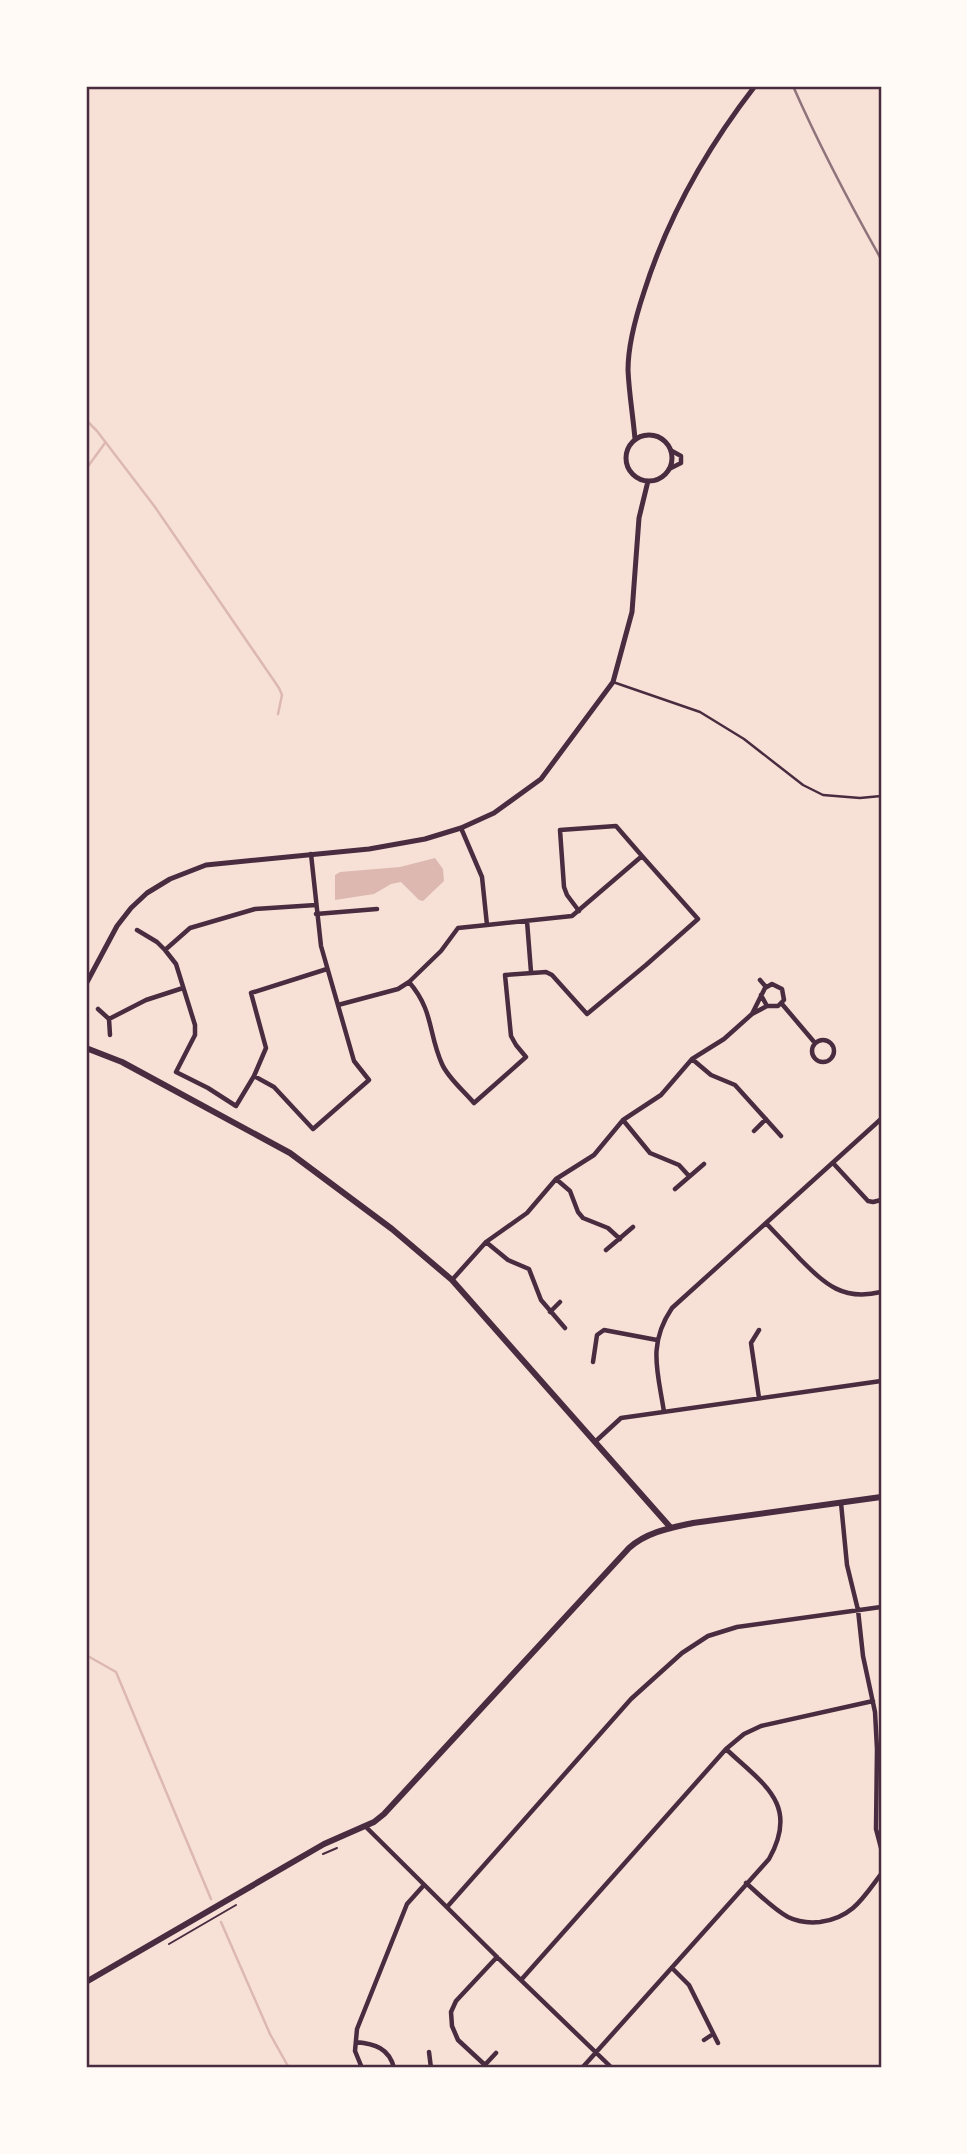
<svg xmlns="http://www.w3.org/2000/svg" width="967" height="2154" font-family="Rubik,sans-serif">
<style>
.water{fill:#dcb8b0}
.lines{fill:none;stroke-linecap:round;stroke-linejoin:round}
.stream{stroke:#dcb8b0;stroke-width:2.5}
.path{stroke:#4a2c40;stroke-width:2}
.service{stroke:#4a2c40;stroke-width:2.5}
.minor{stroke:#4a2c40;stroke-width:4.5}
.tertiary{stroke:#4a2c40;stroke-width:5}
.secondary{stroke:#4a2c40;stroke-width:6}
.rail{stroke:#8f747c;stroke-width:2.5}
.neatline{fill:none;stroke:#4a2c40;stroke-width:2.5}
</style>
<rect width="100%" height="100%" fill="#f7e1d7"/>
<path class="water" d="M435 858 443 869 444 881 423 901 419 900 401 882 391 884 374 894 335 900V875L340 872 400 867Z"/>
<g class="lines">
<path class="stream" d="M86 420 97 431 155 507 279 688 282 695 278 714
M86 469 105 443
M86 1655 116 1672 211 1899
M221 1922 270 2034 289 2068"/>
<path class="path" d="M323 1854 337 1848
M169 1944 236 1905"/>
<path class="service" d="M613 682 700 712 744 739 803 785 823 795 860 798 881 796"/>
<path class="minor" d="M669 469 681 463V456L672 451
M461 828 482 877 487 925 572 916 642 856 698 919 646 965 587 1014 552 975 546 972 505 975 511 1036 516 1045 526 1057 474 1103C464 1091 448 1078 442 1064 428 1033 434 1011 409 982L441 951 458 928 487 925
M311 854 321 946 354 1061 369 1080 313 1129 274 1087 254 1076 236 1106 208 1088 176 1072 195 1035V1025L176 964 165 950 190 928 255 909 316 905
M579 911 567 895 564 887 560 830 616 826 642 856
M316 914 377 909
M527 921 531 972
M137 930 157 942 165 950
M760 980 766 987
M761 995 767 1006H778L784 1000 782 989 772 984 765 988 752 1014 767 1006
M782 1004 815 1043
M338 1005 398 989 409 982
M98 1009 109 1019 110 1035
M109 1019 146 1000 183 988
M812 1051a11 11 0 1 1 22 0a11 11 0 1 1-22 0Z
M692 1059 711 1075 735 1085 781 1136
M254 1076 266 1048 251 993 327 969
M623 1120 650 1153 679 1165 689 1176
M754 1131 766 1119
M833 1163 868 1201 873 1202 881 1200
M556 1179 570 1191 578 1212 583 1218 608 1228 620 1239
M675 1189 704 1164
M766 1223C777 1235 789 1247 800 1259 826 1285 843 1301 881 1292
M486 1242 508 1260 529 1269 541 1300 565 1328
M606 1250 633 1227
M452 1280 486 1242 527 1213 556 1179 594 1155 623 1120 661 1095 692 1059 724 1039 752 1014
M550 1312 560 1302
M759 1330 751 1343 759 1398
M593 1362 597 1335 604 1330 657 1340
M664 1412C658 1372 647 1345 672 1308L881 1119
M596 1441 621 1418 881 1381
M841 1503 847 1565 858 1610 863 1656 875 1712 877 1749 876 1829 881 1848
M365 1826 497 1957 612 2068
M746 1883C759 1894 773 1909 788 1917 798 1922 810 1923 820 1922 852 1918 863 1898 881 1874
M447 1907 631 1699 682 1653 708 1636 737 1627 881 1607
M672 1968 689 1985 718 2043
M521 1980 726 1749 744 1734 761 1726 873 1701
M704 2040 713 2034
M356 2042C375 2044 389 2048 394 2068
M429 2052 431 2068
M485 2065 458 2040 452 2026 451 2012 456 2001 497 1957
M362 2068 355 2051 357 2029 407 1904 424 1885
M482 2068 496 2053
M582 2068 769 1859C800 1804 763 1784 726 1749"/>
<path class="tertiary" d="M626 458a23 23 0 1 1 46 0a23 23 0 1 1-46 0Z
M635 439C633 416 629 393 628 370 628 344 636 316 644 292 668 216 707 148 755 86
M86 984 117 926 131 908 147 893 170 879 206 865 369 849 425 839 461 828 494 813 541 779 613 682 632 612 639 518 648 481"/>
<path class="secondary" d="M86 1048 122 1062 290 1153 392 1229 452 1280 671 1528
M86 1982 324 1844 374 1822 384 1814 629 1548C647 1532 670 1528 693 1523L881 1497"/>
<path class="rail" d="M793 86C819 145 849 202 881 259"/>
</g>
<rect width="967" height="2154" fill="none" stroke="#fffaf5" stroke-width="175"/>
<rect x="88" y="88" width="792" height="1978" class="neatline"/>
</svg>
